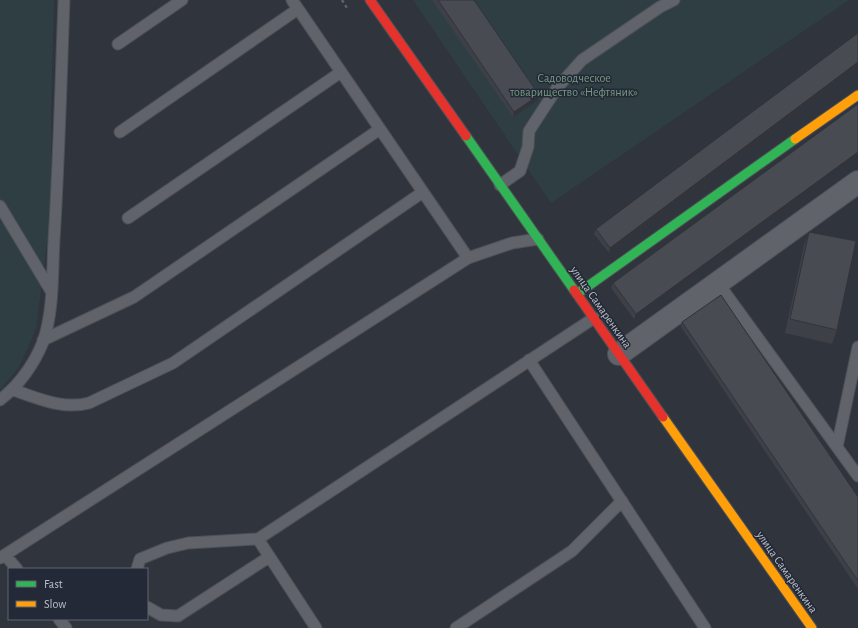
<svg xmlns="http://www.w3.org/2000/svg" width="858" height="628" font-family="'Alegreya Sans',sans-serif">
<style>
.green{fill:#2e3e42}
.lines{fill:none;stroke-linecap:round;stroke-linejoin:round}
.lane-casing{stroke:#4e5056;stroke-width:13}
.street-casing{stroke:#4e5056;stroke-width:24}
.fast-casing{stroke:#4e5056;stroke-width:11}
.slow-casing{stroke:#4e5056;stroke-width:11}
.jam-casing{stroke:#4e5056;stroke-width:11}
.path{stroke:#5e6267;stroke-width:2.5;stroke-dasharray:3 3;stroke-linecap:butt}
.lane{stroke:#60636a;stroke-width:11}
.street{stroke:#60636a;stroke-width:22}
.fast{stroke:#30b455;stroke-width:9}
.slow{stroke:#ff9f0a;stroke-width:9}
.jam{stroke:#e5322d;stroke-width:9}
.wall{fill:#3e4047}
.shaded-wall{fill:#323439}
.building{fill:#484b52;stroke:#323439}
.labels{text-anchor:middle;stroke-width:3;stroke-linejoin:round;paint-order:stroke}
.park-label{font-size:12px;fill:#769982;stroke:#232936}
.street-label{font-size:12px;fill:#bcc0cb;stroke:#232936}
</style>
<rect width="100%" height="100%" fill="#30343c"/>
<path class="green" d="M0 0H54L51 114V212L36 329 19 367 0 390Z
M413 0H849L551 203Z"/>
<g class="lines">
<g class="lane-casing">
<path id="lane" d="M292 0 468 258
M118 44 182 0
M120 132 298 9
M500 185 520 171 528 147 529 131 557 88 582 60 660 7 674 0
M0 206 51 291
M128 218 341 72
M718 283 858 476
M43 340 134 297 380 129
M529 360 705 628
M13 390C38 398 62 410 89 403L173 363 423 192
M0 400C19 385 34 364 43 342 54 310 52 273 54 240 59 160 61 80 64 0
M837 447 858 347
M5 555 17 569
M0 558 468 258 512 243 538 239
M137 569 140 559 167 548 188 543 258 539
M147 607 161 615 178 616 269 557
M59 619 66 628
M316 628 258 539 594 318
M456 628 572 551 622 501"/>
</g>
<g class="street-casing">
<path id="street" d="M619 354 858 182"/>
</g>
<g class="fast-casing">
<path id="fast" d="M466 136 574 290
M577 294 795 139"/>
</g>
<g class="slow-casing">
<path id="slow" d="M795 139 858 95
M663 417 812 628"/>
</g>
<g class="jam-casing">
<path id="jam" d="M370 0 466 136
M574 290 663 417"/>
</g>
<path class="path" d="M342 0 347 8"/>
<use href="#lane" class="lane"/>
<use href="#street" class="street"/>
<use href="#fast" class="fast"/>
<use href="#slow" class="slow"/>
<use href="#jam" class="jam"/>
</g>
<path class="wall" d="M432 0H474L539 95 538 100 513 117Z
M858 33V66L609 253 594 234 596 229Z
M858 104 634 319 611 288 613 283Z
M809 232 837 330 832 344 785 333 804 245Z
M682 322 858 497V589L681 327Z"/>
<path class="shaded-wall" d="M858 62V66L609 253 610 248Z
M539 95 538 100 513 117 514 112Z
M858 152V155L634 319 636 314Z"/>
<path class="building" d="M438 0H474L539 95 514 112Z
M858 33V62L610 248 596 229Z
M858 104V152L636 314 613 283Z
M809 232 856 241 837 330 790 319Z
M721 295 858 497V581L682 322Z"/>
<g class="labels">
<g class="park-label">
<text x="574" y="82">Садоводческое<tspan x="574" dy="14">товарищество «Нефтяник»</tspan></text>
</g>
<g class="street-label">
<text transform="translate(601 307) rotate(55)" y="4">улица Самаренкина</text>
<text transform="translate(787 572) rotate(55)" y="4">улица Самаренкина</text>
</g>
</g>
<rect x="8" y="568" width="140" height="52" fill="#232936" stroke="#606572"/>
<rect x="16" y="581" width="20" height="6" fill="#30b455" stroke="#606572"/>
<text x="44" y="588" font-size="12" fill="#bcc0cb">Fast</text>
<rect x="16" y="601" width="20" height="6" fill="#ff9f0a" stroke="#606572"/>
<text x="44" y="608" font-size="12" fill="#bcc0cb">Slow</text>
</svg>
